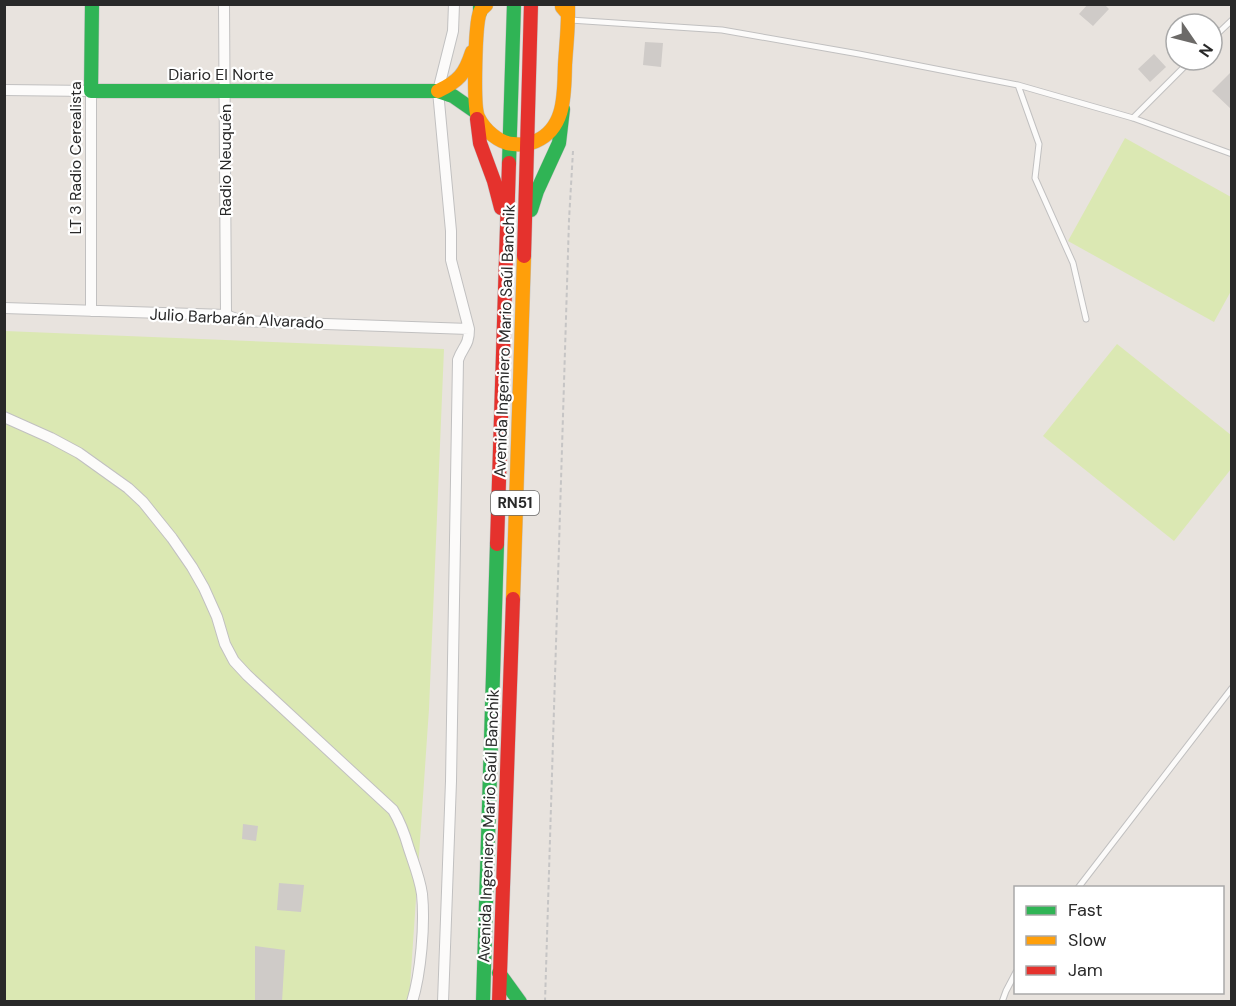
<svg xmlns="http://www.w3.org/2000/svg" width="1236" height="1006" font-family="'DM Sans',sans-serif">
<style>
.pitch{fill:#dbe8b3}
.building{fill:#cfcbc8}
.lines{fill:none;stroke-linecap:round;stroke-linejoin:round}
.lane-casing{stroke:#c1c0c0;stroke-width:7}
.street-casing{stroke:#c1c0c0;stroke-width:12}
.fast-casing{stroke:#c1c0c0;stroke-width:15}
.slow-casing{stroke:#c1c0c0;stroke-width:15}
.jam-casing{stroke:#c1c0c0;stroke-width:15}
.path{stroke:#c6c5c5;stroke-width:2;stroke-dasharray:4.5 3;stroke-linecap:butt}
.lane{stroke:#fcfbfa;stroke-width:5}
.street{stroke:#fcfbfa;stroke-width:10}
.fast{stroke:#30b455;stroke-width:14}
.slow{stroke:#ff9f0a;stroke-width:14}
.jam{stroke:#e5322d;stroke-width:14}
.labels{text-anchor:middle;stroke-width:4.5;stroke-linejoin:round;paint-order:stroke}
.shield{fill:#fff;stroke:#696969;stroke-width:1.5}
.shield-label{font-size:15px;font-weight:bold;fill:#292929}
.street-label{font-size:16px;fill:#292929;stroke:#fff}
</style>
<rect width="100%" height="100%" fill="#e8e3de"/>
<path class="pitch" d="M1125 138 1231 197V291L1214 322 1068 241Z
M5 331 444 349 429 709 409 1001 5 1002Z
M1117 344 1231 435V469L1174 541 1043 436Z"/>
<path class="building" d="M1088 4H1104L1109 9 1093 26 1079 14Z
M645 42 663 43 661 67 643 65Z
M1154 54 1166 67 1150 82 1138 69Z
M1232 71V110L1212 91Z
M243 824 258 826 256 841 242 839Z
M279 883 304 885 301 912 277 910Z
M255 946 285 950 282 1002H255Z"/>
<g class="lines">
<g class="lane-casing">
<path id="lane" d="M570 20 722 30 859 54 1018 85 1133 118 1232 154
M1212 39 1232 20
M1018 85 1039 144 1035 178 1073 263 1086 319
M1133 118 1191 60
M1078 888 1232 688
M1002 1002 1006 991 1016 972"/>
</g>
<g class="street-casing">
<path id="street" d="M224 4 226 315
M4 90 91 91V311
M4 308 226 315 242 321 469 329
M4 417 51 438 79 453 128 488 143 502 172 538 192 567 204 588 217 617 225 644 234 661 247 675 393 810C401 823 405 835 409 849 414 864 420 879 422 894 425 924 421 973 412 1002
M443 1002 451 781 458 360C463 346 469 346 469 329L451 260V231L438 91 453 31 454 4"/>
</g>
<g class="fast-casing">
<path id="fast" d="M92 4 91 91H438L453 96 476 112
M480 4V12
M509 163 514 4
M531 210 537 191 559 143 563 109
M499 973 520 1002
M483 1002 497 544"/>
</g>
<g class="slow-casing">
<path id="slow" d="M568 4V14
M486 5C484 7 481 9 480 12 475 24 473 106 478 117 484 130 499 143 513 144 521 145 529 144 536 141 566 128 564 93 565 65 566 48 568 31 568 14L562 7
M438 91C459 81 465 74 472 52
M513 599 524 256"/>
</g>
<g class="jam-casing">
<path id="jam" d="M477 119 480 143 494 181 501 208
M524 256 531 4
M497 544 509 163
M499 1002 513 599"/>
</g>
<path class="path" d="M545 1002 569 220 573 151"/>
<use href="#lane" class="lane"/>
<use href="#street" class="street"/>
<use href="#fast" class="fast"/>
<use href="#slow" class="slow"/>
<use href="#jam" class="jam"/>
</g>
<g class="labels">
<rect class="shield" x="491" y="491" width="48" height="24" rx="4.5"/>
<g class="shield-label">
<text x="515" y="508">RN51</text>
</g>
<g class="street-label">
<text x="221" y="80">Diario El Norte</text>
<text transform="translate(75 158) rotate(-90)" y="6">LT 3 Radio Cerealista</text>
<text transform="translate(225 160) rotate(-90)" y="6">Radio Neuquén</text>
<text transform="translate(237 318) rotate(3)" y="6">Julio Barbarán Alvarado</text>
<text transform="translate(504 341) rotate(-88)" y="6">Avenida Ingeniero Mario Saúl Banchik</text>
<text transform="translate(488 826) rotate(-88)" y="6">Avenida Ingeniero Mario Saúl Banchik</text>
</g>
</g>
<rect width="1236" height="1006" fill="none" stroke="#292929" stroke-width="12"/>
<rect x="1014" y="886" width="210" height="108" fill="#ffffff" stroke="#a9a9a9" stroke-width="1.5"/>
<rect x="1026" y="906" width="30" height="9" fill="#30b455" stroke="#a9a9a9" stroke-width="1.5"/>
<text x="1068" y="916" font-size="18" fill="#292929">Fast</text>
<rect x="1026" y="936" width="30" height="9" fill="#ff9f0a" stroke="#a9a9a9" stroke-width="1.5"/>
<text x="1068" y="946" font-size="18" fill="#292929">Slow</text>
<rect x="1026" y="966" width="30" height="9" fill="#e5322d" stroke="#a9a9a9" stroke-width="1.5"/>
<text x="1068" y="976" font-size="18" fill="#292929">Jam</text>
<g transform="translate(1194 42) rotate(125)"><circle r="28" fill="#ffffff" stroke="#a9a9a9" stroke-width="1.5"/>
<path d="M0-4.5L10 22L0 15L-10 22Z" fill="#6c6a68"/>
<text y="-9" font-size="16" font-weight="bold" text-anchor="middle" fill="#292929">N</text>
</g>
</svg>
